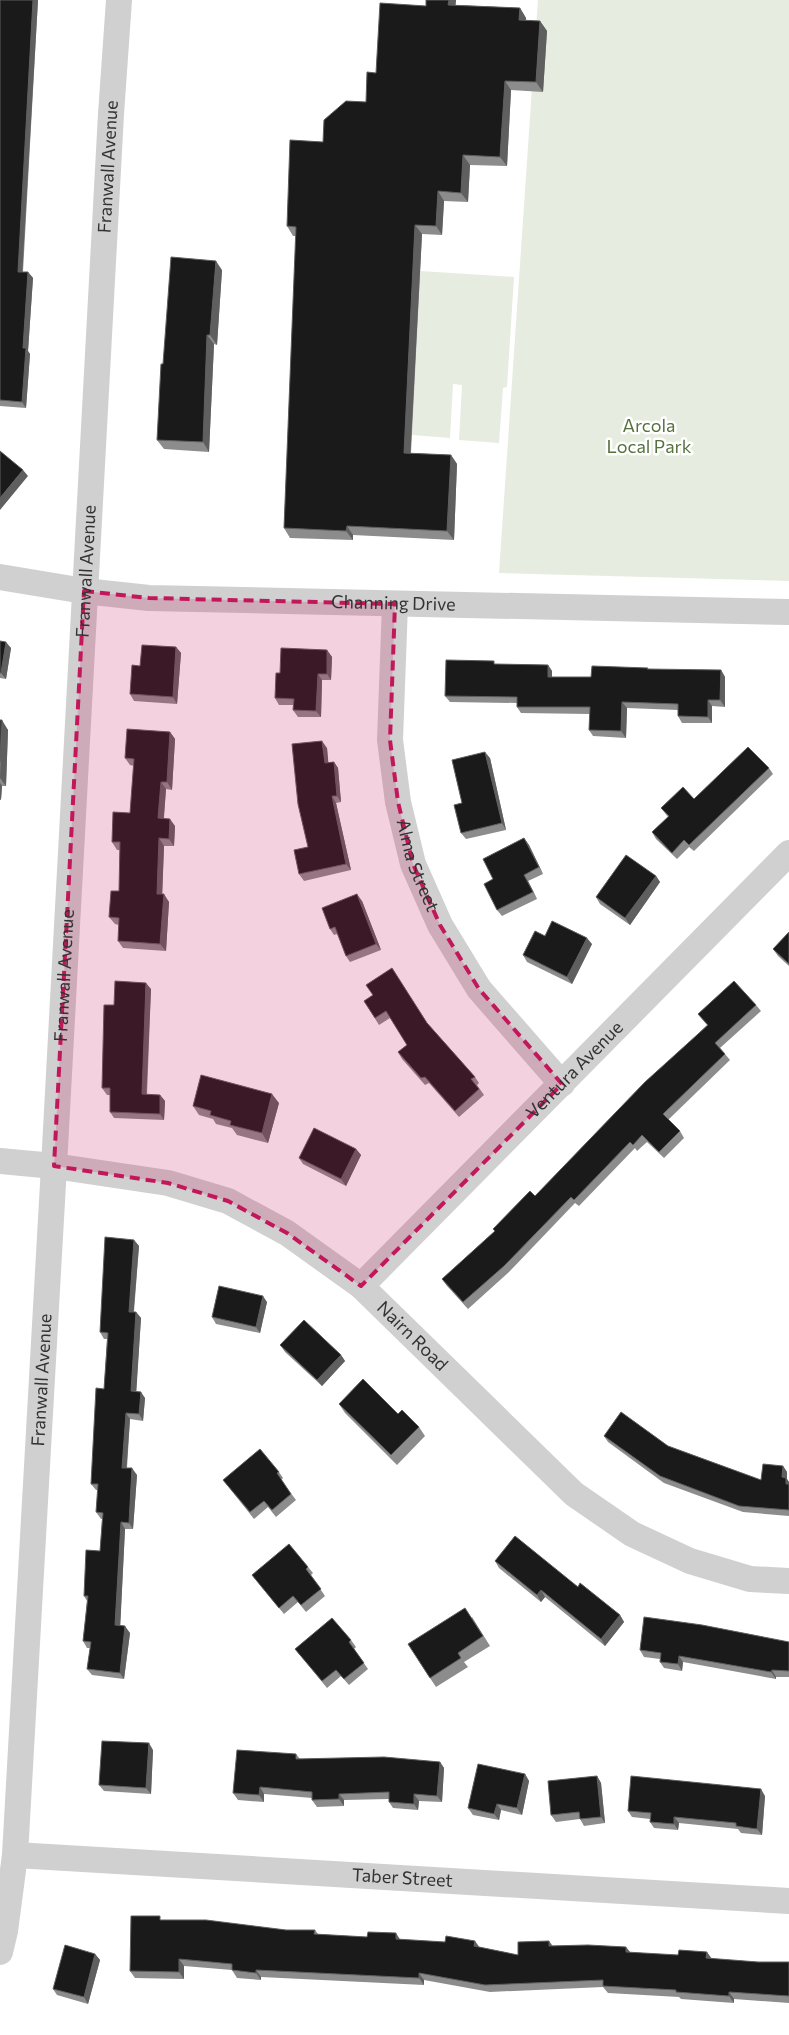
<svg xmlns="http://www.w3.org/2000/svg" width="789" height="2035" font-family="Commissioner,sans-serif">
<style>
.green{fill:#e6ecdf}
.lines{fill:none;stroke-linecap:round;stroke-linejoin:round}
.street{stroke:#d0d0d0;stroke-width:26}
.wall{fill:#8c8c8c}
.shaded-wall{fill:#5f5f5f}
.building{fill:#1a1a1a;stroke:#5f5f5f}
.marked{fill:#c2185b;fill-opacity:0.2;stroke:#c2185b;stroke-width:4;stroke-dasharray:10 6;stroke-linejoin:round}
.labels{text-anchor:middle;stroke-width:5;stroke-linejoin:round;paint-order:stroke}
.street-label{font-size:18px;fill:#333;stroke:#fff}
.park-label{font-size:18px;fill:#56703f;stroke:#fff}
</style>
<rect width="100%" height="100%" fill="#fff"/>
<path class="green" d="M538 0H789V581L499 573Z
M420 271 514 277 507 387 503 388 499 443 459 440 462 385 453 384 450 438 412 435Z"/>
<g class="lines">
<g class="street">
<path id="s1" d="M0 577 84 591 149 598 789 612"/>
<path id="s2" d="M395 604 390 740 398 802 413 864 440 925 479 989 562 1084"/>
<path id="s3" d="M0 1161 54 1166 168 1183 228 1201 287 1233 361 1286 574 1494 632 1534 690 1561 750 1579 789 1581"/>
<path id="s4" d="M361 1286 789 853"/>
<path id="s5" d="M15 1855 789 1901"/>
<path id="s6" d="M0 1952 5 1931 15 1855 54 1166 111 114 119 0"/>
</g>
</g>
<path class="wall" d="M0 0H38L23 272H28L33 278 28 351 30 354 26 408 0 406Z
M426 0H456L455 5 520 8 526 18V21H540L547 31 543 92 511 90 507 166 470 165 468 202 444 201 442 235 422 234 411 453 451 455 457 464 454 540 353 535V540L290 538 284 528 296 236H293L287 226 323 142 366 102 376 73 426 6Z
M222 270 217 345 214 344 209 452 164 449 157 440 163 364Z
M0 641 11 648 6 679 0 678Z
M176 647 181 653 177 704 134 701 130 694 140 666Z
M327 650 332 657 331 680H322L321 717H298L293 710V705H279L275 698 280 673Z
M496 664 548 665 552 671V677H591L648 668 649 670H721L725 677V707L712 706V723H682L678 716V710L627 708 626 738 593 736 589 730 590 714 521 713 517 707V703L450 702 445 696Z
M0 720 8 730 6 786H2L1 800H0Z
M170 732 175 739 172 790 166 789 164 818 175 826 174 846H164L162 894 169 902 166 951 123 948 118 941 119 925 115 924 109 917 119 891 120 850H117L112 842 130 813 134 766 130 765 125 758Z
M327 748 328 762H334L338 768 341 802 336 803 351 870 304 881 299 874 308 847Z
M490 758 506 830 466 839 461 833 462 803Z
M769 768 773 774 694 851 689 847 677 859 656 839 652 832 668 817 661 808 694 799Z
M524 838 529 845 543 874 528 881 537 899 502 916 497 910 493 879Z
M656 876 660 882 630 925 600 904 596 897Z
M362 901 381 950 350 962 346 956 337 934 334 935 330 929Z
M789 932V966L778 956 773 949Z
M545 936 592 944 572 984 527 962 523 955Z
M151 989 147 1095H160L165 1101 164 1120 114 1118 110 1112V1095H107L102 1088 114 1005Z
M364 1001 428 1024 475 1077 479 1083 477 1085 484 1095 459 1117 429 1083 425 1085 402 1059 398 1052 407 1045 390 1018 379 1025Z
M756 1005 761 1011 720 1048 730 1060 668 1120 680 1131 684 1138 664 1158 647 1142 637 1151 635 1148 579 1206 575 1203 509 1272 468 1309 447 1286 442 1279 495 1231 493 1229 535 1196 707 1025 698 1014Z
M279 1103 268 1143 237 1135 232 1128 216 1124 213 1119 199 1115 193 1106Z
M356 1149 361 1155 346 1186 303 1164 299 1158Z
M134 1240 139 1246 134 1312H136L141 1318 136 1391 145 1398 143 1421 130 1419 127 1468 137 1475 133 1529H125L120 1626 130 1633 124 1679 92 1675 87 1669 90 1648H87L83 1641 87 1601 84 1596 100 1551 102 1519H101L96 1512 98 1490H96L91 1484 104 1389 107 1339H104L100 1332Z
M267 1302 260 1333 216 1324 212 1317Z
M280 1345 341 1355 345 1361 322 1386 285 1352Z
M339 1404 398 1414 419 1427 425 1436 397 1465 345 1413Z
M604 1436 668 1446 761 1480 783 1466 787 1472V1479L789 1482V1516L743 1512 664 1483 608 1442Z
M279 1472 283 1478 281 1480 296 1500 276 1517 268 1507 254 1519 223 1480Z
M495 1561 578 1587 620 1615 624 1622 605 1646 545 1597 541 1602 499 1568Z
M308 1567 313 1573 311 1575 325 1596 306 1612 298 1602 284 1614 252 1575Z
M472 1617 490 1646 464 1662 468 1667 436 1687 430 1678Z
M351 1640 356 1647 354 1649 368 1669 349 1685 341 1676 327 1688 295 1649Z
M789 1642V1677H776V1679L683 1662 682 1671 664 1668 660 1662V1659L644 1657 640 1650Z
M153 1750 151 1794 104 1791 99 1785Z
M296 1754 300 1759 440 1762 444 1768 442 1802 419 1801 418 1810 393 1808 389 1802V1799L344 1800V1806L317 1807 312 1800V1798L264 1794V1802L238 1800 233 1793Z
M525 1774 529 1781 522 1815 501 1810 499 1820 473 1815 468 1808Z
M597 1776 601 1783 605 1823 584 1826 580 1819 556 1822 551 1815Z
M765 1796 762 1835 741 1833 738 1829 679 1823 678 1830 654 1828 650 1822V1819L632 1817 628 1811Z
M163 1920 286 1930H315L318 1934 401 1940 479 1947 518 1955 549 1941 553 1946 626 1947 631 1953 758 1962H789V2003L734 1999V2003L681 1999 679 1997 608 1993 603 1987 490 1992 424 1980V1985L261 1977V1980L237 1978 232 1970 184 1966V1979L135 1978 130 1971Z
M95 1954 100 1960 88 2004 57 1995 53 1989Z"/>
<path class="shaded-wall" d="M33 0H38L22 277 18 272Z
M449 0H456L455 14 448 5Z
M520 8 526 18 525 30 519 20Z
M540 21 547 31 543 92 536 82Z
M505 81 511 90 507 166 500 157Z
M463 155 470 165 468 202 461 193Z
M438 191 444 201 442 235 436 226Z
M415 225 422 234 410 462 404 453Z
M216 261 222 270 217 345 210 335Z
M28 272 33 278 28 351 30 354 26 408 22 402 23 348Z
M207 335 214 344 209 452 203 442Z
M451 455 457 464 454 540 447 531Z
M23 470 28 476 0 510V498Z
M347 526 353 535V540L346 531Z
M6 642 11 648 6 679 1 673Z
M176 647 181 653 177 704 173 697Z
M327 650 332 657 331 680 327 674Z
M548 665 552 671V684L548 677Z
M721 670 725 677V707L720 700Z
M318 674 322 680 321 717 316 711Z
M708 700 712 706V723L708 717Z
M622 702 627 708 626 738 621 731Z
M2 720 8 730 6 786 0 778Z
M170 732 175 739 172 790 167 782Z
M322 741 327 748 329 769 325 763Z
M485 752 490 758 506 830 502 823Z
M334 762 338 768 341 802 337 796Z
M161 782 166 789 163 826 158 818Z
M0 783 2 786 1 800 0 798Z
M332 796 336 803 351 870 346 864Z
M170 819 175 826 174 846 169 839Z
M159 838 164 846 162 901 157 894Z
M524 838 529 845 543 874 539 867Z
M524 875 528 881 537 899 533 892Z
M656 876 660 882 630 925 625 918Z
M164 894 169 902 166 951 160 944Z
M357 894 362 901 381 950 376 944Z
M587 938 592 944 572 984 567 977Z
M146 983 151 989 146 1101 142 1094Z
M272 1094 279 1103 268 1143 262 1133Z
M160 1095 165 1101 164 1120 160 1114Z
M356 1149 361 1155 346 1186 341 1179Z
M134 1240 139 1246 133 1318 129 1312Z
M263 1296 267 1302 260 1333 256 1327Z
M136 1312 141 1318 136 1397 131 1391Z
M341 1355 345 1361 322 1386 317 1380Z
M141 1392 145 1398 143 1421 139 1414Z
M126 1413 130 1419 126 1474 122 1468Z
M783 1466 787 1472V1479L789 1482V1489L782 1477Z
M132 1468 137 1475 133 1529 129 1523Z
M121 1522 125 1529 120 1631 115 1625Z
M541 1590 545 1597 541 1602 537 1595Z
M620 1615 624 1622 605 1646 601 1639Z
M125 1626 130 1633 124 1679 120 1673Z
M679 1656 683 1662 682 1671 678 1664Z
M772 1670 776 1677V1679L771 1672Z
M149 1743 153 1750 151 1794 146 1788Z
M440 1762 444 1768 442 1802 437 1796Z
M525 1774 529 1781 522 1815 517 1808Z
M597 1776 601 1783 605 1823 601 1817Z
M260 1787 264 1794V1802L259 1795Z
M761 1789 765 1796 762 1835 757 1829Z
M339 1794 344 1800V1806L339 1799Z
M414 1794 419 1801 418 1810 414 1804Z
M497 1804 501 1810 499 1820 494 1814Z
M674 1817 679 1823 678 1830 674 1824Z
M396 1933 401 1941 396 1939Z
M475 1941 480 1948 474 1946Z
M549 1941 553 1948 549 1946Z
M626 1947 631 1954 626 1952Z
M707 1952 712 1959 706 1958Z
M95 1954 100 1960 88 2004 84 1997Z
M179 1959 184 1966V1979L179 1972Z
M256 1970 261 1977V1980L256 1973Z
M419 1973 424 1980V1985L419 1978Z
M729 1992 734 1999V2003L729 1996Z"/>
<path class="building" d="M0 0H33L18 272H28L23 348H26L22 402 0 400Z
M426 0H449L448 5 520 8 519 20 540 21 536 82 505 81 500 157 463 155 461 193 438 191 436 226 415 225 404 453 451 455 447 531 347 526 346 531 284 528 296 227 287 226 290 140 323 142 324 120 346 101 366 102 367 72 376 73 380 3 426 6Z
M171 257 216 261 210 335H207L203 442 157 440 161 364H163Z
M0 451 23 470 0 498Z
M0 641 6 642 1 673H0Z
M142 645 176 647 173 697 130 694 132 665 140 666Z
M281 648 327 650V674H318L316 711 293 710 294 699 275 698 276 673H280Z
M446 660 494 661V664L548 665V677H591L592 666 648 668 647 669 721 670 720 700H708V717L678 716V704L622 702 621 731 589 730 590 707H517V697L445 696Z
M0 720H2L0 762Z
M127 729 170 732 167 782H161L158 818 170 819 169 839 159 838 157 894H164L160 944 118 941 119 918 109 917 111 891H119L120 842H112L113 812 130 813 134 759 125 758Z
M322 741 325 763 334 762 337 796H332L346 864 299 874 294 850 308 847 298 804 292 744Z
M748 747 769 768 689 845 684 840 672 853 652 832 669 816 661 808 683 787 694 799Z
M485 752 502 823 461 833 454 805 462 803 452 760Z
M524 838 539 867 524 875 533 892 497 910 484 884 493 879 483 859Z
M626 855 656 876 625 918 596 897Z
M357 894 376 944 346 956 335 927 330 929 322 908Z
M552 921 587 938 567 977 523 955 535 931 545 936Z
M789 932V964L773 949Z
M392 968 427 1023 475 1077 471 1079 479 1089 455 1111 425 1077 421 1078 398 1052 407 1045 386 1011 375 1018 364 1001 373 995 366 985Z
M115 981 146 983 142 1094 160 1095V1114L110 1112V1088H102L104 1005H114Z
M734 981 756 1005 715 1043 725 1054 663 1114 680 1131 659 1152 642 1135 633 1145 630 1142 574 1200 571 1197 504 1266 463 1302 442 1279 495 1231 493 1229 530 1191 535 1196 645 1082 708 1025 698 1014Z
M201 1075 272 1094 262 1133 230 1125 231 1121 210 1115 211 1111 193 1106Z
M314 1128 356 1149 341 1179 299 1158Z
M105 1237 134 1240 129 1312H136L131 1391 141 1392 139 1414 126 1413 122 1468H132L129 1523 121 1522 115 1625 125 1626 120 1673 87 1669 91 1642 83 1641 88 1596H84L86 1550 100 1551 103 1513 96 1512 98 1484H91L96 1388 104 1389 108 1333 100 1332Z
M219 1286 263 1296 256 1327 212 1317Z
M304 1320 341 1355 317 1380 280 1345Z
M363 1379 398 1414 402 1410 419 1427 391 1455 339 1404Z
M621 1412 668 1446 761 1480 763 1464 783 1466 782 1477 786 1478V1484H789V1510L739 1506 660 1476 604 1436Z
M260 1449 279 1472 277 1473 291 1494 272 1510 264 1501 250 1512 223 1480Z
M515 1536 578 1587 580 1583 620 1615 601 1639 541 1590 537 1595 495 1561Z
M289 1544 308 1567 306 1569 321 1589 301 1605 293 1596 279 1608 252 1575Z
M465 1608 483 1636 458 1653 461 1658 430 1678 408 1644Z
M644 1617 702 1625 789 1642V1671L772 1670 771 1672 679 1656 678 1664 660 1662 661 1653 640 1650Z
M332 1618 351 1640 349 1642 364 1663 344 1679 336 1670 322 1681 295 1649Z
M102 1741 149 1743 146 1788 99 1785Z
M237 1750 296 1754V1759L384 1757 440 1762 437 1796 414 1794V1804L389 1802V1792L339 1794V1799L312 1800V1792L260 1787 259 1795 233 1793Z
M478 1764 525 1774 517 1808 497 1804 494 1814 468 1808Z
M597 1776 601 1817 580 1819 579 1812 551 1815 548 1781Z
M631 1776 761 1789 757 1829 736 1826V1823L674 1817V1824L650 1822 651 1813 628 1811Z
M131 1916H160V1920H206L286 1930H315L314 1934 367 1937 368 1932 396 1933V1939L445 1942 446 1936 475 1941 474 1946 518 1955V1942L549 1941V1946L588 1945 626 1947V1952L678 1955 679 1950 707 1952 706 1958 758 1962H789V1996L729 1992V1996L676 1992V1990L603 1986V1980L485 1985 419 1973V1978L256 1970V1973L232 1970V1964L179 1959V1972L130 1971Z
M65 1945 95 1954 84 1997 53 1989Z"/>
<path class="marked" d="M84 591 149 598 395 604 390 740 398 802 413 864 440 925 479 989 562 1084 361 1286 287 1233 228 1201 168 1183 54 1166Z"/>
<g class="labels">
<g class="street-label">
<text dy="6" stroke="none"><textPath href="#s6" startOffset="1789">Franwall Avenue</textPath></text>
<text dy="6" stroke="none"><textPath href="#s6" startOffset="1384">Franwall Avenue</textPath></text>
<text dy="6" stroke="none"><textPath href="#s1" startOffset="395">Channing Drive</textPath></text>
<text dy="6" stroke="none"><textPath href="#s2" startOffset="265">Alma Street</textPath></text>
<text dy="6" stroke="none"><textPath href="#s6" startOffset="979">Franwall Avenue</textPath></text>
<text dy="6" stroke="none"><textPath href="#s4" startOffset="304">Ventura Avenue</textPath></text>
<text dy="6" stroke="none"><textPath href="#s3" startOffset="462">Nairn Road</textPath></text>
<text dy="6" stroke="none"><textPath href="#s6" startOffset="574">Franwall Avenue</textPath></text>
<text dy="6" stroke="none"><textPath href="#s5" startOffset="388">Taber Street</textPath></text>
</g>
<g class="park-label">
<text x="649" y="432">Arcola<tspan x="649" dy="21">Local Park</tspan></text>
</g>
</g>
</svg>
